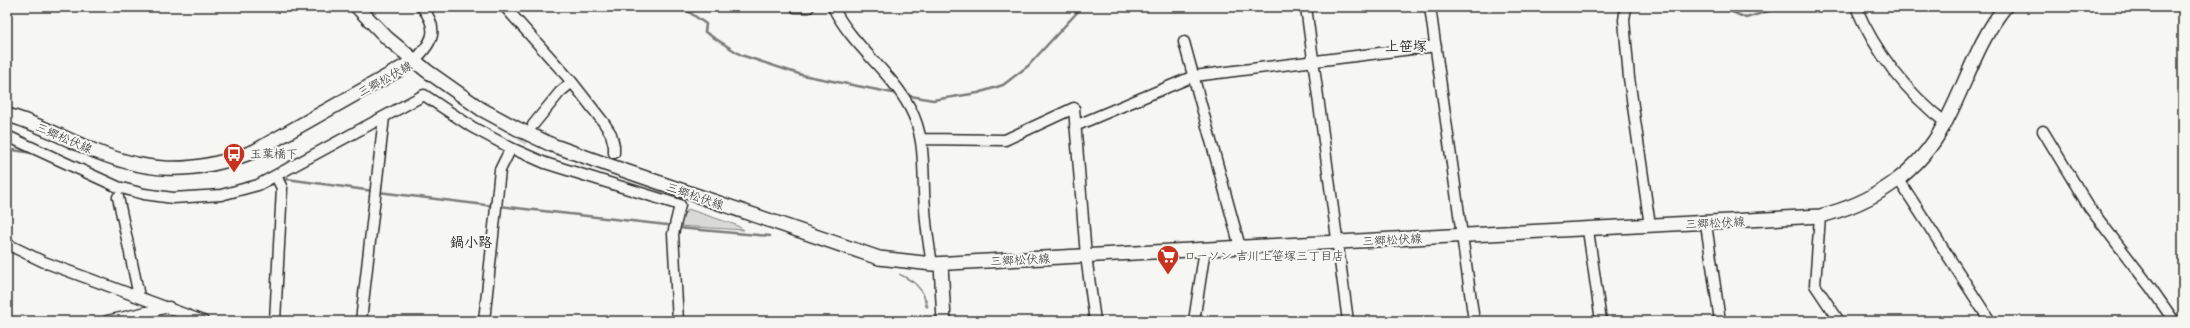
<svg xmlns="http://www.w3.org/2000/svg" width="2190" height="328" font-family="'Shantell Sans','Klee One',sans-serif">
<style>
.green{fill:#d9d9d5;stroke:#828280}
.water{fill:#aeaeab;stroke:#7a7a78}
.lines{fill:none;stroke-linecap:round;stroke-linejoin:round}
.stream{stroke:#7a7a78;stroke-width:2.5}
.minor-tunnel{stroke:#cdcdca;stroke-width:10;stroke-dasharray:10 5;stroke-linecap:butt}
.minor-casing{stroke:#2b2b2b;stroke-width:13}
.major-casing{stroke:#2b2b2b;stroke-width:16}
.minor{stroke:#f6f6f2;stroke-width:10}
.major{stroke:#f6f6f2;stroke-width:13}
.labels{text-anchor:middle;stroke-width:4;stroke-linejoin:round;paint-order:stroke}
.street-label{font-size:12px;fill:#2b2b2b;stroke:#f6f6f2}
.poi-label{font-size:12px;fill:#2b2b2b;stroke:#f6f6f2;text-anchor:start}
.quarter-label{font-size:14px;font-weight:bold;fill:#2b2b2b;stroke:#f6f6f2}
</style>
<rect width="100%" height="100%" fill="#f6f6f2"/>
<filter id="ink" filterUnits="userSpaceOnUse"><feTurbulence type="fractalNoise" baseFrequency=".025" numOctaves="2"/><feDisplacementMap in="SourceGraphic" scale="8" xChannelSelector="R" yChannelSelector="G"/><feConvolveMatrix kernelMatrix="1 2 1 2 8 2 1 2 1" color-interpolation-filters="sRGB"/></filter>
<g filter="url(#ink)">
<path class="green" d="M688 209 736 225 744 230 678 226 682 212 686 213Z"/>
<path class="water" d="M899 274C916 281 924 290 928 307H926L923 293 914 283Z"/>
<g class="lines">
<path class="stream" d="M682 7 706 24 705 32 741 55 802 75 898 94
M1721 7 1746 18 1781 7
M905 95 933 100 978 93 1003 85 1028 66 1082 7
M7 149 32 153
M68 169 110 189
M281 182 287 179 373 191
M378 192 494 206
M229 198 276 183
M499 206 667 225
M678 228 770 236"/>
<path class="minor-tunnel" d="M521 142 532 127"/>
<g class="minor-casing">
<path id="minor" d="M505 7 572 82 604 123 611 134 614 146V153
M795 7H809
M833 7C852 46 890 70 910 108 927 139 922 175 925 209 926 228 929 246 932 264
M1306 7 1348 321
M1430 7 1474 321
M1626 7 1624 20 1629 78 1650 226
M1856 7C1875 52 1907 93 1946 123
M1184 42 1240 247
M414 61C433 42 440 30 422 7
M533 125 560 92 572 82
M1075 126 1194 76 1436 46
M2043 131 2089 207 2151 288 2174 321
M7 136 118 187 144 194 173 198 221 195 258 185 424 95 472 127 511 148 545 163 680 205 673 234 678 321
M921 139 1005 140 1074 108 1086 256 1095 321
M1899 180 1990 321
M118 197 139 296
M1820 216 1815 285 1839 321
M1706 224 1720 321
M1588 230 1601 321
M7 244 44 262 203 321
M107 321 169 307
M275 321 282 188 276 176
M361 321 384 117
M484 321 500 170 511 148
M1194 321 1205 249"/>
</g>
<g class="major-casing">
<path id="major" d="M357 7 387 38 427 71 481 109 516 128 552 145 611 166 879 258 932 264 1820 216C1873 203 1919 173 1945 123 1966 84 1977 42 2005 7
M7 115C32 121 57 135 81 145 144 174 191 176 255 151L414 61
M941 264 944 321"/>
</g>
<use href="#minor" class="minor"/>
<use href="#major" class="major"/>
</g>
</g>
<defs>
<g id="bus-pin" transform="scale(1.15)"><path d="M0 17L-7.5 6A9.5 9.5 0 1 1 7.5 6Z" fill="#c8321e" stroke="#f6f6f2"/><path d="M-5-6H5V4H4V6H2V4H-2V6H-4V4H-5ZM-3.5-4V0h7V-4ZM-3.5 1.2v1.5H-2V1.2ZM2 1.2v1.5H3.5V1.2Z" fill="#fff"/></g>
<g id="supermarket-pin" transform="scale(1.15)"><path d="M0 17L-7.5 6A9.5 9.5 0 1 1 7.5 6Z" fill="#c8321e" stroke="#f6f6f2"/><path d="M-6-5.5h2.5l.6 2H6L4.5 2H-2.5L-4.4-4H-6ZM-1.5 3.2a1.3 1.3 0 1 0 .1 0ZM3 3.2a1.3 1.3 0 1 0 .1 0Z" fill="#fff"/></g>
</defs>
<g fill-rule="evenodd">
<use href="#bus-pin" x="234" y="154"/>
<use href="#supermarket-pin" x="1168" y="256"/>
</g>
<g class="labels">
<g class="street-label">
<text transform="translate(385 79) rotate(-29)" y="4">三郷松伏線</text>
<text transform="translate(64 138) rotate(23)" y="4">三郷松伏線</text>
<text transform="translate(695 196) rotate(19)" y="4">三郷松伏線</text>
<text transform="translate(1715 223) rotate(-3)" y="4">三郷松伏線</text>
<text transform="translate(1392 240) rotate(-3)" y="4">三郷松伏線</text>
<text transform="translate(1020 260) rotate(-3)" y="4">三郷松伏線</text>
</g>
<g class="poi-label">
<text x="250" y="158">玉葉橋下</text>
<text x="1184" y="260">ローソン 吉川上笹塚三丁目店</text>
</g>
<g class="quarter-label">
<text x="1406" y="51">上笹塚</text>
<text x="471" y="247">鍋小路</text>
</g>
</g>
<rect width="2190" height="328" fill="none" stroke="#f6f6f2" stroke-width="24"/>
<rect x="12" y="12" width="2166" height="304" fill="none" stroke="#2b2b2b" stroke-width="1.5" filter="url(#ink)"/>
</svg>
